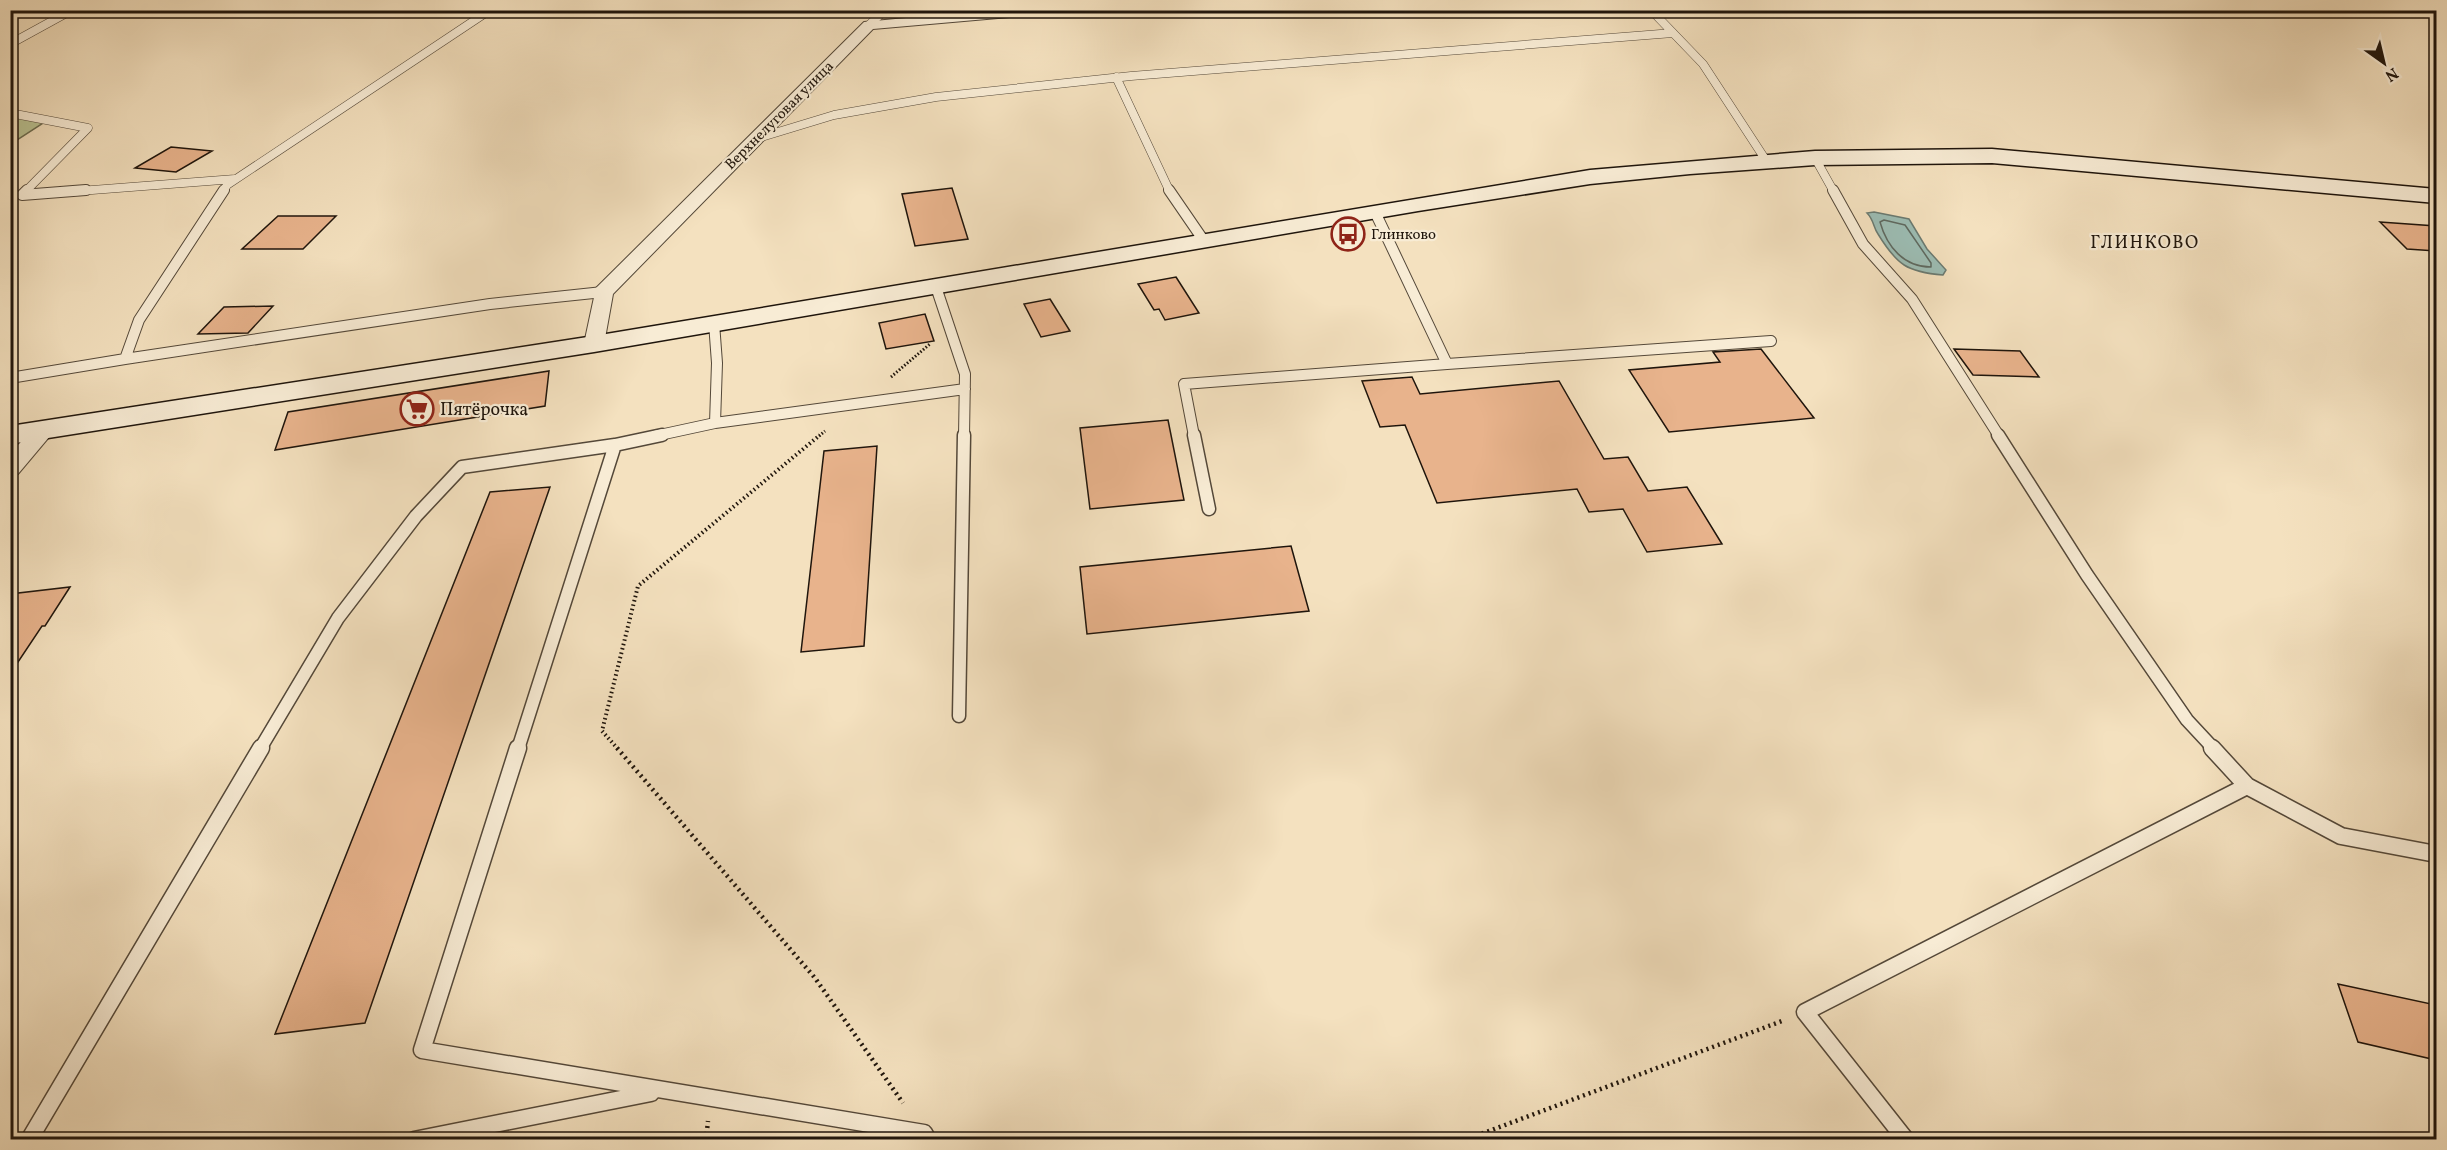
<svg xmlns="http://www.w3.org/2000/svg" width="2447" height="1150" font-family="Vollkorn,serif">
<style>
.green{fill:#bac393;stroke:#6c6c50;stroke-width:1.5}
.water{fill:#9cbdb4;stroke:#6a7a71;stroke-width:1.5}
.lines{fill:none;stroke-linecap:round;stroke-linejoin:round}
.shore{stroke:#5e6960;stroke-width:1.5}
.building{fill:#e8b38c;stroke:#1f150c;stroke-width:1.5}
.service-far3-casing{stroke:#544839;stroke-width:9}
.service-far2-casing{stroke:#544839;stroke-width:12}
.service-far1-casing{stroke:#544839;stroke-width:15}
.service-casing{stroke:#544839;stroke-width:19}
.minor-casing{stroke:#544839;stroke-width:2}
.secondary-casing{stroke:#1f150c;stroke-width:3}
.path-far2{stroke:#1f150c;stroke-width:3;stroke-dasharray:1.5 2;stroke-linecap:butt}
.path-far1{stroke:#1f150c;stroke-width:4;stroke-dasharray:1.5 3;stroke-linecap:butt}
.path{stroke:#1f150c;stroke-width:4.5;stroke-dasharray:2 4;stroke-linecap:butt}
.service-far3{stroke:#f8ecd5;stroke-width:8}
.service-far2{stroke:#f8ecd5;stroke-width:10}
.service-far1{stroke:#f8ecd5;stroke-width:12}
.service{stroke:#f8ecd5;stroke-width:16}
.minor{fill:#f8ecd5;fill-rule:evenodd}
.secondary{fill:#f8ecd5;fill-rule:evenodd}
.labels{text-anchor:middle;stroke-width:4.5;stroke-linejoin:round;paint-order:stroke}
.far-street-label{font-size:15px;fill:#1f150c;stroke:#f8ecd5}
.far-poi-label{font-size:15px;fill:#1f150c;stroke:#f8ecd5;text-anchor:start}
.far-quarter-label{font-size:18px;letter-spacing:1.5px;fill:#1f150c;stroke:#f8ecd5}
.poi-label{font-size:18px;fill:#1f150c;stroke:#f8ecd5;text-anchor:start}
</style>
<rect width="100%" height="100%" fill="#f4e1bf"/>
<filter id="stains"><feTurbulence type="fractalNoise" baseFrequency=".00333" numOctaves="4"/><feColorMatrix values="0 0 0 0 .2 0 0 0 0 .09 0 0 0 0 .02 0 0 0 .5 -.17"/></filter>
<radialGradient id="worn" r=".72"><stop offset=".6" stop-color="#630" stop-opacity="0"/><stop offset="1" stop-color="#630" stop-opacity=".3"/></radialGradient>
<path class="green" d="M10 113 48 120 11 144Z"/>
<path class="water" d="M1874 212 1909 219 1927 249 1946 270 1943 275C1907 272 1897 265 1878 234 1873 227 1874 220 1867 213Z"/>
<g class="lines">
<path class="shore" d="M1884 220 1905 225 1931 263V267C1904 267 1887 247 1880 222Z"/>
</g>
<path class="building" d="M171 147 212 151 176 172 135 168Z
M952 188 968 239 915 246 902 194Z
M278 216H336L303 249H242Z
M2380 222 2436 226V251L2407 249Z
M1176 277 1199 313 1165 320 1159 309 1154 310 1138 284Z
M1050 299 1070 331 1041 337 1024 304Z
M273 306 248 333 198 334 224 307Z
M925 314 934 341 886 349 879 323Z
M1761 349 1814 418 1669 432 1629 370 1720 362 1713 352Z
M1954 349 2020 351 2039 377 1973 375Z
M549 371 545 406 275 450 288 412Z
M1412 377 1420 394 1559 381 1604 459 1628 457 1648 491 1687 487 1722 544 1647 552 1623 509 1589 512 1577 489 1437 503 1405 425 1380 427 1362 381Z
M1168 420 1184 500 1090 509 1080 428Z
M877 446 864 646 801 652 824 451Z
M550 487 365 1023 275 1034 490 492Z
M1291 546 1309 611 1087 634 1080 567Z
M70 587 45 626H42L10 674V594Z
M2338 984 2436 1005V1060L2358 1042Z"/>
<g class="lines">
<g class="service-far3-casing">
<path id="service-far3" d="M1651 10 1703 64 1767 162
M869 25 885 10
M10 44 72 10
M1116 77 1170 192
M10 113 88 128 25 192
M755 139 834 115 936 97 1131 76 1673 33
M1815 158 1834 192
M66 192 235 179
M223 192 227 185 490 10"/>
</g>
<g class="service-far2-casing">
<path id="service-far2" d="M27 190 22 195 86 190
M224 190 139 320 125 359 490 304 603 292
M1169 190 1204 241
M1833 190 1863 244 1912 299 1999 436
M936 287 965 374 964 436
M1447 364 1771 341
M10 378 125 359
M715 423 965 389
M655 436 715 423 717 363 714 323
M1194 436 1184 384 1447 364 1375 212"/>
</g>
<g class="service-far1-casing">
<path id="service-far1" d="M1194 435 1209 509
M1998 435 2087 575 2187 720 2214 749
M959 716 964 435
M260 749 338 618 416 516 462 467 615 445
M518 749 615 445 662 435"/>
</g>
<g class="service-casing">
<path id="service" d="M518 748 422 1050 924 1133 928 1140
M2212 748 2247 786 2341 836 2436 854
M29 1140 261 748
M414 1140 651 1093
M1906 1140 1805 1012 2247 786"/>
</g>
<g class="minor-casing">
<path id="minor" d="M989 10H1051L1044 14 873 29 613 294 604 344 601 348H587L584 344 596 288 864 22Z
M44 423 52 425 55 430 18 474 10 476V454L36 425Z"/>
</g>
<g class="secondary-casing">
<path id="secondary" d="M1992 149 2436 189V203L1992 163 1815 165 1690 174 1590 184 1418 211 594 352 10 444V426L594 336 1590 170 1815 151Z"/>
</g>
<path class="path-far2" d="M891 377 931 343
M819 436 825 431"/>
<path class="path-far1" d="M618 749 602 731 638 586 820 435"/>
<path class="path" d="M617 748 815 978 903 1103
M952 1138 963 1140
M706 1140 708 1121
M1465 1140 1782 1021"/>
<use href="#service-far3" class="service-far3"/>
<use href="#service-far2" class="service-far2"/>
<use href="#service-far1" class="service-far1"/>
<use href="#service" class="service"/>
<use href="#minor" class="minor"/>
<use href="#secondary" class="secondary"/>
</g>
<defs>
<g id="bus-ring" transform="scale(1.725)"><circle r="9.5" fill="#f8ecd5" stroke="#8f2418" stroke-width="1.5"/><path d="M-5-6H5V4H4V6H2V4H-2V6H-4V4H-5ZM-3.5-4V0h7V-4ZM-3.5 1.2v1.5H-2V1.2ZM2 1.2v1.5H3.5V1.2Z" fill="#8f2418"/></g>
<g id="supermarket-ring" transform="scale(1.725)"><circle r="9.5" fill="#f8ecd5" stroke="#8f2418" stroke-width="1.5"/><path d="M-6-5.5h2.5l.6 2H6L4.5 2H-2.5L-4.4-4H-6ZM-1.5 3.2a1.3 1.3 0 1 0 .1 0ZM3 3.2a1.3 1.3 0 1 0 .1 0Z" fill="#8f2418"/></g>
</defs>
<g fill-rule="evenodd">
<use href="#bus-ring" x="1348" y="234"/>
<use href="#supermarket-ring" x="417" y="409"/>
</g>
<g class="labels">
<g class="far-street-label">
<text transform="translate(779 115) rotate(-45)" y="5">Верхнелуговая улица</text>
</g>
<g class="far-poi-label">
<text x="1371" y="239">Глинково</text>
</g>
<g class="far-quarter-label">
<text x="2145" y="248">ГЛИНКОВО</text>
</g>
<g class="poi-label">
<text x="440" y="415">Пятёрочка</text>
</g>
</g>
<rect width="2447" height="1150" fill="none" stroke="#f4e1bf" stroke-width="36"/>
<rect x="12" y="12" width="2423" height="1126" fill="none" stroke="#1f150c" stroke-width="3"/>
<rect x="18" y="18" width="2411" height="1114" fill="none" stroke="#1f150c" stroke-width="1.5"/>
<g transform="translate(2384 63) rotate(146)" stroke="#f8ecd5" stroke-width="4.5" paint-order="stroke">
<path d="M0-4.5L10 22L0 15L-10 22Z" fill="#1f150c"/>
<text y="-9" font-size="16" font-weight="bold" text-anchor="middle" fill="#1f150c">N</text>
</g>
<rect width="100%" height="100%" filter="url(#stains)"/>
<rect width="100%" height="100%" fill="url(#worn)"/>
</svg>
